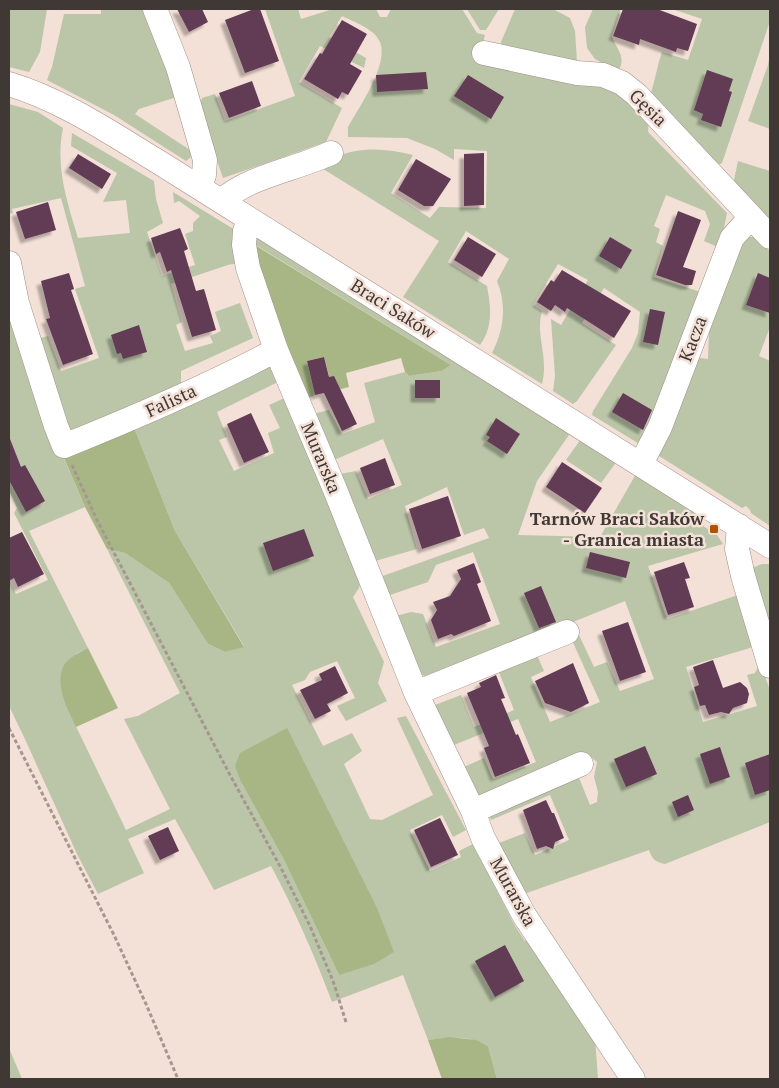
<svg xmlns="http://www.w3.org/2000/svg" width="779" height="1088" font-family="'PT Serif',serif">
<style>
.green{fill:#bbc5a8;fill-rule:evenodd}
.forest{fill:#a8b686}
.building{fill:#623a55;filter:url(#shadow)}
.lines{fill:none;stroke-linecap:round;stroke-linejoin:round}
.minor-casing{stroke:#a08f86;stroke-width:25}
.path{stroke:#a59790;stroke-width:3;stroke-dasharray:4 2.5;stroke-linecap:butt}
.minor{stroke:#fff;stroke-width:24}
.poi-dot{fill:#b15202;stroke:#f3e0d6;stroke-width:2}
.labels{text-anchor:middle;stroke-width:5;stroke-linejoin:round;paint-order:stroke}
.street-label{font-size:18px;fill:#403834;stroke:#f3e0d6}
.poi-label{font-size:18px;font-weight:bold;fill:#403834;stroke:#f3e0d6;text-anchor:end}
</style>
<defs>
<filter id="shadow"><feDropShadow dx="-4.5" dy="4.5" stdDeviation="1" flood-color="#0004"/></filter>
</defs>
<rect width="100%" height="100%" fill="#f3e0d6"/>
<path class="green" d="M9 9H47L40 52 29 72 9 67Z
M101 9H150L180 96 139 109 135 114 190 150 191 157 186 161 114 115 47 80 52 67 64 14H101Z
M265 9H298L301 19 333 9H376L380 17H387L391 9H462L477 33 485 35 479 59 603 80 649 119 648 132 727 213 720 248 704 241 710 224 705 211 666 195 654 226 660 229 656 242 663 246 654 277 704 293 641 445 592 415 593 411 632 348 638 333 640 312 604 288 582 323 616 345 577 401 573 404 553 391 555 376 551 319 561 325 588 280 558 264 533 305 542 311C535 335 549 357 542 384L492 353C504 330 507 305 497 281L509 259 466 231 448 262 487 286C491 308 493 327 480 345L403 297 439 241 320 167C347 145 381 147 413 155L391 193 430 218 439 207 486 208 487 151 454 149V160L435 149 407 138 348 137V127C359 107 389 65 380 42 375 29 354 22 342 16L329 37 366 58 364 68 320 46 299 82 342 108 326 142 223 178 199 108 202 98 215 94 225 121 295 96Z
M467 9H553L570 18 575 31 577 62 502 49 501 42 515 9H499L486 30H480Z
M593 9H621L612 36C617 51 627 56 618 72L595 59 587 48 585 27Z
M672 9H770V21L722 163 716 166 650 96C655 81 657 66 662 52L688 60 702 19Z
M770 54V129L748 121 768 65Z
M9 104 38 112 63 128C55 167 67 201 78 238L130 233 126 200 103 202 117 173 71 146 72 133 154 181 156 199 163 223 147 232 162 276 195 265 185 234 193 231V223L200 216 179 201 174 203 173 192 240 233 238 263 228 265 171 284 182 322 176 325 185 351 213 343 210 336 221 331 215 312 240 303 253 338 181 371V383L171 396 65 441 33 340 48 336 61 371 99 358 75 289 85 286 61 198 12 209 13 213 9 214Z
M738 161 770 171V222L733 185Z
M255 233 571 432 537 481 518 535 600 537 636 474 700 514 694 520 717 535 723 544 648 566 667 619 738 595 753 644 750 648 686 667 703 722 757 706 747 675 755 673 760 663 770 690V822L665 864C655 862 652 859 649 850L521 895 498 846 499 843 525 833 535 855 569 840 550 795 491 820 487 813 577 773 590 805 597 802 598 792 594 777 597 762 590 756 487 800 479 798 464 767 484 758 493 779 536 762 518 719 454 745 435 705 461 695 474 727 514 710 497 667 535 651 544 671 531 677 550 722 600 702 570 636 579 635 594 667 607 662 620 691 654 679 625 601 432 679 420 674 396 616 411 612 423 614 436 647 500 624 473 552 436 565 428 582 387 596 380 577 489 538 484 528 464 535 447 487 405 506 417 549 375 561 340 474 356 471 368 499 402 485 383 439 334 460 313 414 329 410 342 434 375 422 364 383 405 372 409 376 442 371 451 365 254 244Z
M748 237H756L770 252V327L759 356 770 361V526L751 513 750 510 746 506 742 508 656 454 692 357 708 359 709 331 737 240Z
M9 283 60 449 85 507 29 531 88 648 76 654 63 695 70 714 126 830 170 809 124 719 138 716 180 693 107 549 125 553 169 583 208 644 225 652 244 646 175 531 133 425 273 364 280 381 217 412 227 437 219 440 234 471 274 453 268 433 280 428 269 405 287 397 361 580 359 588 353 597 384 662 378 683 387 701 346 721 337 706 355 698 337 661 310 672 305 680 292 685 323 746 352 733 362 751 344 764 370 819 382 820 433 795 397 718 406 716 466 830 453 837 442 815 410 830 430 871 461 857 459 851 473 844 515 926 525 941 530 938 595 1037 598 1079H497L488 1046C469 1035 450 1037 428 1040L403 975 332 1002C314 954 295 911 271 866L214 890 175 819 128 839 144 873 98 894 77 854 24 737 9 706V580L16 594 48 580 14 513 17 508 9 490ZM241 782 377 908 339 975 284 860Z
M581 439 617 461 601 483 566 460Z
M762 564H770V643L752 568Z
M9 1048 22 1079H9Z"/>
<path class="forest" d="M253 244 451 365 442 371 409 376 405 372 401 358 346 373 349 387 333 391 324 357 307 361 315 395 306 399 253 251Z
M133 425 175 531 244 647 225 652 208 644 169 583 125 553 107 549 85 507 62 453Z
M88 648 118 708 76 727C68 710 55 687 63 667 67 658 80 652 88 648Z
M287 728 377 908 394 952 374 964 339 975 284 860 241 782 235 766 240 753Z
M450 1037 476 1040 488 1046 497 1079H442L428 1040Z"/>
<path class="building" d="M177 9H202L208 22 189 32Z
M254 9H260L279 61 245 73 225 20Z
M623 9H657L697 24 688 51 677 48 676 52 640 39 639 45 613 36Z
M342 20 367 34 350 64 362 71 348 95 342 92 338 99 304 79 320 53 322 54Z
M707 70 733 79 729 91 732 92 721 127 701 120 703 114 694 110Z
M426 72 428 89 377 92 376 75Z
M468 75 504 97 491 119 454 96Z
M252 81 261 106 229 118 219 93Z
M484 153V205L464 206V154Z
M78 154 111 174 102 189 69 168Z
M416 159 451 179 433 206H424L398 190Z
M48 202 56 230 25 239 16 212Z
M678 211 701 220 683 267 696 271 692 285H685L656 275Z
M180 228 188 249 184 251 196 291 204 289 216 330 192 337 171 270 167 272 160 252 156 254 151 238Z
M468 237 496 254 482 277 454 260Z
M610 237 632 250 621 269 599 256Z
M562 270 631 311 614 338 567 308 565 312 555 305 551 311 537 302 551 280 554 282Z
M69 273 74 289 71 290 93 354 63 365 46 319 50 318 41 281Z
M758 273 770 278V313L746 305Z
M650 309 665 312 658 345 643 342Z
M139 325 147 352 123 359 121 353 117 354 111 335Z
M324 357 329 377 334 376 357 424 342 431 324 393 315 395 307 361Z
M415 380H440V398H415Z
M623 393 652 410 643 430 612 412Z
M251 413 269 452 244 463 227 424Z
M496 418 520 434 507 454 487 441 490 437 486 435Z
M9 439H10L21 467 25 465 45 501 26 512 9 480Z
M385 458 395 485 370 494 360 468Z
M562 462 602 488 585 513 546 487Z
M448 496 461 536 422 549 409 509Z
M304 529 314 556 273 571 263 543Z
M22 532 44 574 18 587 14 578 9 581V538Z
M590 552 630 562 626 578 586 568Z
M684 562 690 578 685 579 694 607 668 615 654 572Z
M474 563 481 582 477 584 491 621 454 636 451 634 438 639 431 620 437 610 433 602 450 596 461 579 457 570Z
M541 586 556 622 539 628 524 593Z
M628 622 646 672 620 681 602 631Z
M713 660 723 688 740 682 747 688 749 694 747 703 733 708 729 714 721 712 709 715 705 705 700 706 694 687 699 685 693 667Z
M573 663 589 703 571 712 545 703 535 681Z
M335 666 348 693 327 704 331 711 315 719 300 690 322 680 319 674Z
M496 675 505 698 501 699 516 735 518 734 530 763 495 777 484 748 489 746 467 693 481 687 479 683Z
M645 746 657 774 626 787 614 759Z
M720 747 730 777 710 784 700 754Z
M770 754V790L755 795 745 763Z
M688 795 694 810 678 817 672 802Z
M546 800 552 813H554L564 838 555 842 553 849 546 846 537 849 523 810Z
M440 818 458 855 431 867 414 830Z
M168 827 179 851 160 860 148 836Z
M505 945 524 981 495 997 475 961Z"/>
<g class="lines">
<g class="minor-casing">
<path id="minor" d="M155 9 178 67 205 160 204 175 200 187
M484 53 577 73 603 75 622 83 637 95 770 237
M9 84C62 100 109 132 157 161L770 546
M221 201C252 175 294 170 331 153
M249 219 245 231 244 245 248 268 276 350 334 487 416 693 473 811 483 838 524 915 633 1079
M9 263 17 303 56 426 64 446C136 417 207 387 276 350
M641 464 660 427 732 238 751 217
M739 526 737 549 743 576 770 666
M416 693 567 632
M473 811 581 764"/>
</g>
<path class="path" d="M72 465 97 520 230 775 281 868 310 926 333 981 346 1022
M9 728 114 935 146 1004 178 1079"/>
<use href="#minor" class="minor"/>
</g>
<rect class="poi-dot" x="709" y="524" width="10" height="10" rx="2.5"/>
<g class="labels">
<g class="street-label">
<text transform="translate(648 108) rotate(44)" y="6">Gęsia</text>
<text transform="translate(393 309) rotate(32)" y="6">Braci Saków</text>
<text transform="translate(693 339) rotate(-69)" y="6">Kacza</text>
<text transform="translate(171 401) rotate(-25)" y="6">Falista</text>
<text transform="translate(321 458) rotate(67)" y="6">Murarska</text>
<text transform="translate(513 892) rotate(61)" y="6">Murarska</text>
</g>
<g class="poi-label">
<text x="704" y="525">Tarnów Braci Saków<tspan x="704" dy="21">- Granica miasta</tspan></text>
</g>
</g>
<rect width="779" height="1088" fill="none" stroke="#403834" stroke-width="20"/>
</svg>
